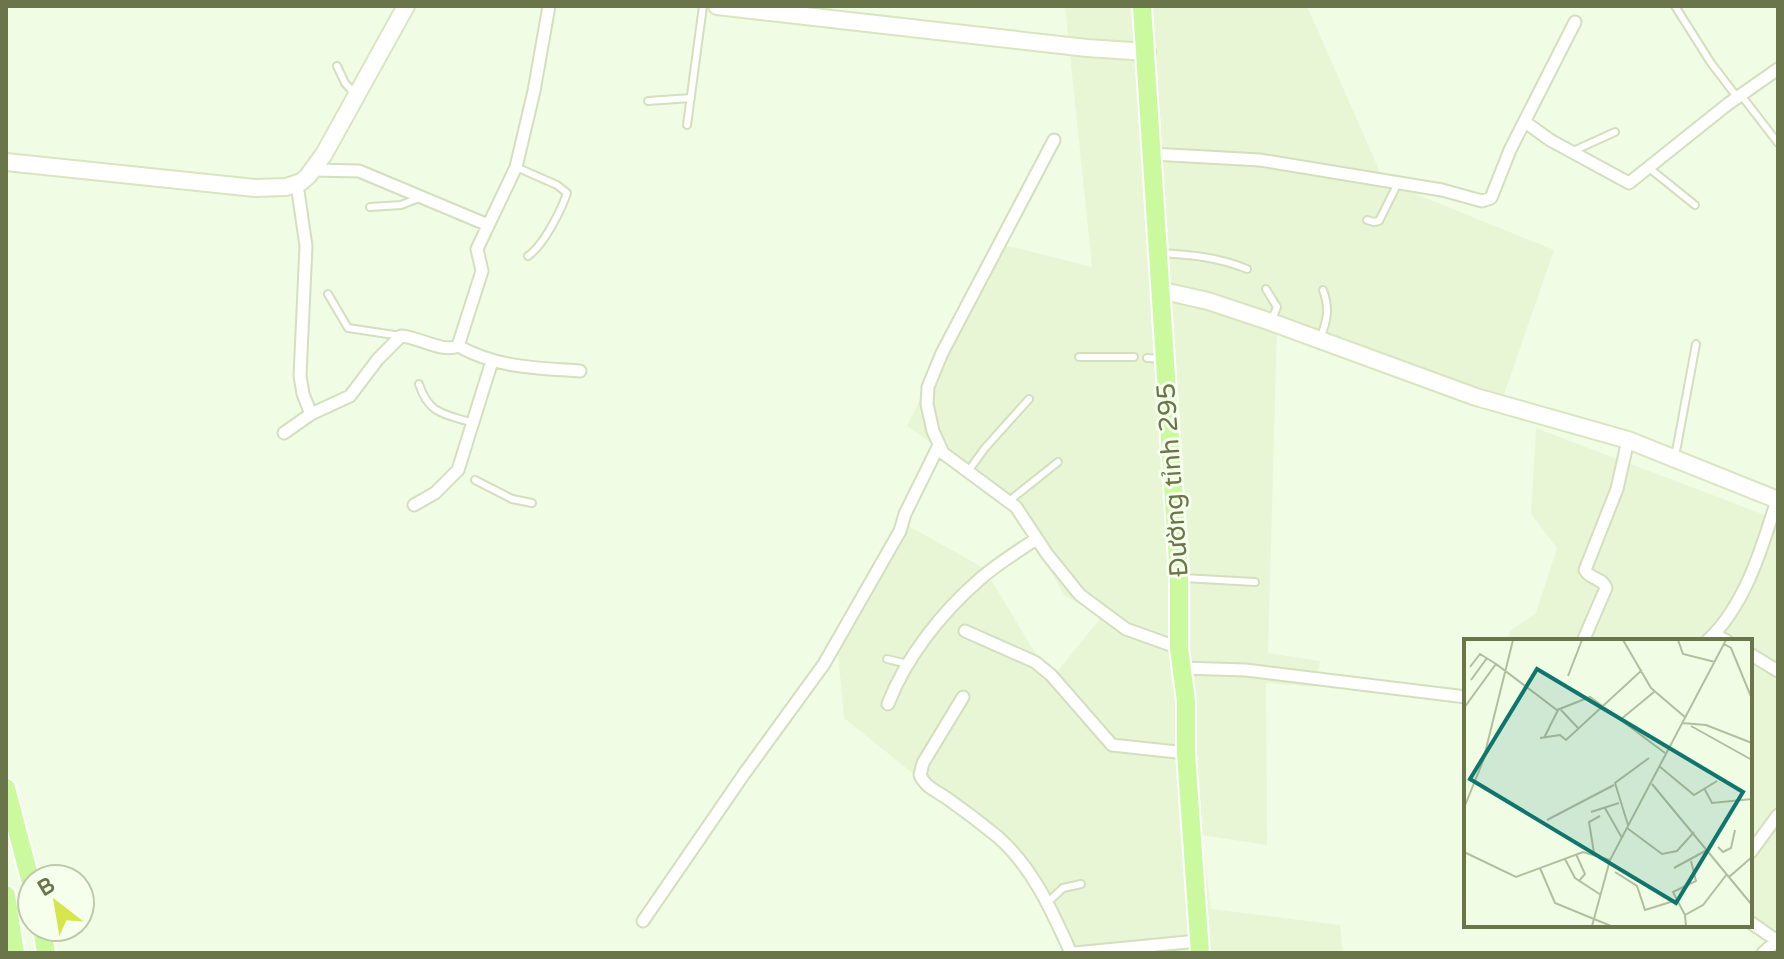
<svg xmlns="http://www.w3.org/2000/svg" width="1784" height="959" font-family="'Varela Round',sans-serif">
<style>
.residential{fill:#e8f6d6}
.lines{fill:none;stroke-linecap:round;stroke-linejoin:round}
.lane-casing{stroke:#d3dfbd;stroke-width:10}
.street-casing{stroke:#d3dfbd;stroke-width:15}
.secondary-casing{stroke:#d8e5be;stroke-width:20}
.primary-casing{stroke:#fff;stroke-width:22}
.lane{stroke:#fff;stroke-width:6}
.street{stroke:#fff;stroke-width:11}
.secondary{stroke:#fff;stroke-width:16}
.primary{stroke:#cbfa9e;stroke-width:18}
.labels{text-anchor:middle;stroke-width:6;stroke-linejoin:round;paint-order:stroke}
.street-label{font-size:26px;fill:#6b754a;stroke:#f5ffeb}
.inset-road{fill:none;stroke:#b3be9e;stroke-width:2}
.view{fill:#0f766e;fill-opacity:0.15;stroke:#0f766e;stroke-width:4}
.inset-edge{fill:none;stroke:#6b754a;stroke-width:4}
</style>
<rect width="100%" height="100%" fill="#f1fce5"/>
<path class="residential" d="M1065 6H1307L1384 181 1554 250 1500 406 1277 326 1268 653 1320 661 1314 687 1266 683 1267 845 1202 835 1211 909 1340 925 1343 953H1061L1072 945 1049 898 999 843 844 718 837 642 905 524 984 568 1051 679 1103 615 1065 596 1003 493 907 426 997 243 1092 267Z
M1536 428 1778 520V936L1750 919V641H1507L1510 631 1536 613 1557 548 1531 514Z"/>
<g class="lines">
<g class="lane-casing">
<path id="lane" d="M1675 6 1711 63 1737 97
M337 66 345 83 356 95
M1741 95 1778 143
M648 101 691 98
M687 125 703 6
M1571 152 1615 132
M516 167 557 185 567 193C561 211 543 246 528 256
M1649 168 1695 205
M370 207 401 205 419 198
M1367 220 1374 222 1379 221 1398 183
M1161 253C1192 255 1218 257 1247 269
M1266 289 1277 307 1271 322
M328 294 348 328 401 336
M1320 339C1327 321 1330 309 1323 290
M1079 357H1134
M1147 358 1163 359
M419 384C429 415 445 414 473 423
M1675 457 1696 344
M969 470 985 448 1029 399
M475 480 512 499 532 503
M1009 501 1058 462
M1183 578 1255 582
M887 659 908 664
M1047 903 1063 888 1081 884"/>
</g>
<g class="street-casing">
<path id="street" d="M1525 122 1550 140 1629 183 1728 104 1778 69
M1054 140 942 353 928 387 927 404 933 431 943 453 1016 507 1047 554 1080 595 1126 629 1179 648
M1152 154 1260 160 1442 190 1482 201 1491 198 1510 150 1575 22
M313 170 359 171 488 225
M297 184 306 246 300 376 303 394 311 414
M458 346C498 368 536 368 580 371
M284 433 311 414 350 396 378 359 401 336C419 337 442 353 458 346L482 271 477 249 516 167 534 91 549 6
M414 505 435 493 458 470 492 361
M965 631 1035 662 1051 675 1112 745 1186 753
M1716 635 1727 641
M1583 641 1606 588C1603 578 1589 579 1585 570L1617 489 1628 440
M1707 641C1745 606 1762 548 1777 500
M1750 654 1778 671
M1182 668 1246 670 1466 697
M963 697 923 763 920 775C926 788 937 791 948 799 965 811 982 824 998 837 1033 868 1052 911 1071 953
M888 704C906 657 942 612 980 579 997 564 1017 552 1036 539
M1750 853 1778 815
M643 921 744 774 824 664 900 531 905 514 939 445
M1750 922 1776 940
M1075 953 1198 941
M1763 953 1778 940"/>
</g>
<g class="secondary-casing">
<path id="secondary" d="M717 6 1087 48 1147 52
M6 162 255 188 286 187 301 182 308 176 324 154 406 6
M1159 290 1208 301 1271 322 1476 397 1628 440 1778 500"/>
</g>
<g class="primary-casing">
<path id="primary" d="M1142 6 1179 578V648L1186 701V753L1200 953
M6 788 32 887
M6 895 15 953
M42 927 46 953"/>
</g>
<use href="#lane" class="lane"/>
<use href="#street" class="street"/>
<use href="#secondary" class="secondary"/>
<use href="#primary" class="primary"/>
</g>
<g class="labels">
<g class="street-label">
<text transform="translate(1172 480) rotate(-94)" y="9">Đường tỉnh 295</text>
</g>
</g>
<g transform="translate(1464 639)">
<rect width="288" height="288" fill="#f1fce5"/>
<path class="inset-road" d="M159 1 187 49 222 79M214 1 219 15 251 23M260 5 267 9 288 60M6 28 16 15 32 25M104 37 118 1M7 41 23 19M0 69 32 25 93 71 126 58 201 114M97 71 114 89M156 81 190 53M218 84 242 86 288 104M227 87 288 121M76 99 96 96 102 101 178 31M80 99 94 71M195 127 230 156 253 142M188 145 288 266M240 149 248 164 288 160M0 169 19 122 49 1M141 169 158 199M127 173 155 164M83 181 150 146M164 186 151 144 185 119M163 189 198 215 213 212 230 193M254 208 259 213 267 209 271 191M0 213 52 238 119 213 146 221M130 214 125 183 136 177M112 215 121 235 115 242M101 220 111 239 137 256M76 229 91 264 147 287M210 229 243 211M151 233 173 247 181 271 213 261 221 276M265 238 288 218M213 261 209 253 232 242 227 222M128 287 146 221 262 1M222 287 221 276 239 266 263 235"/>
<path class="view" d="M73 30 279 153 212 264 6 140Z"/>
<rect width="288" height="288" class="inset-edge"/>
</g>
<rect width="1784" height="959" fill="none" stroke="#6b754a" stroke-width="16"/>
<g transform="translate(56 903) rotate(329)"><circle r="38" fill="#f5ffeb" stroke="#bec8ab" stroke-width="2"/>
<path d="M0-6L14 30L0 20L-14 30Z" fill="#d5e54b"/>
<text y="-12" font-size="22" font-weight="bold" text-anchor="middle" fill="#6b754a">B</text>
</g>
</svg>
